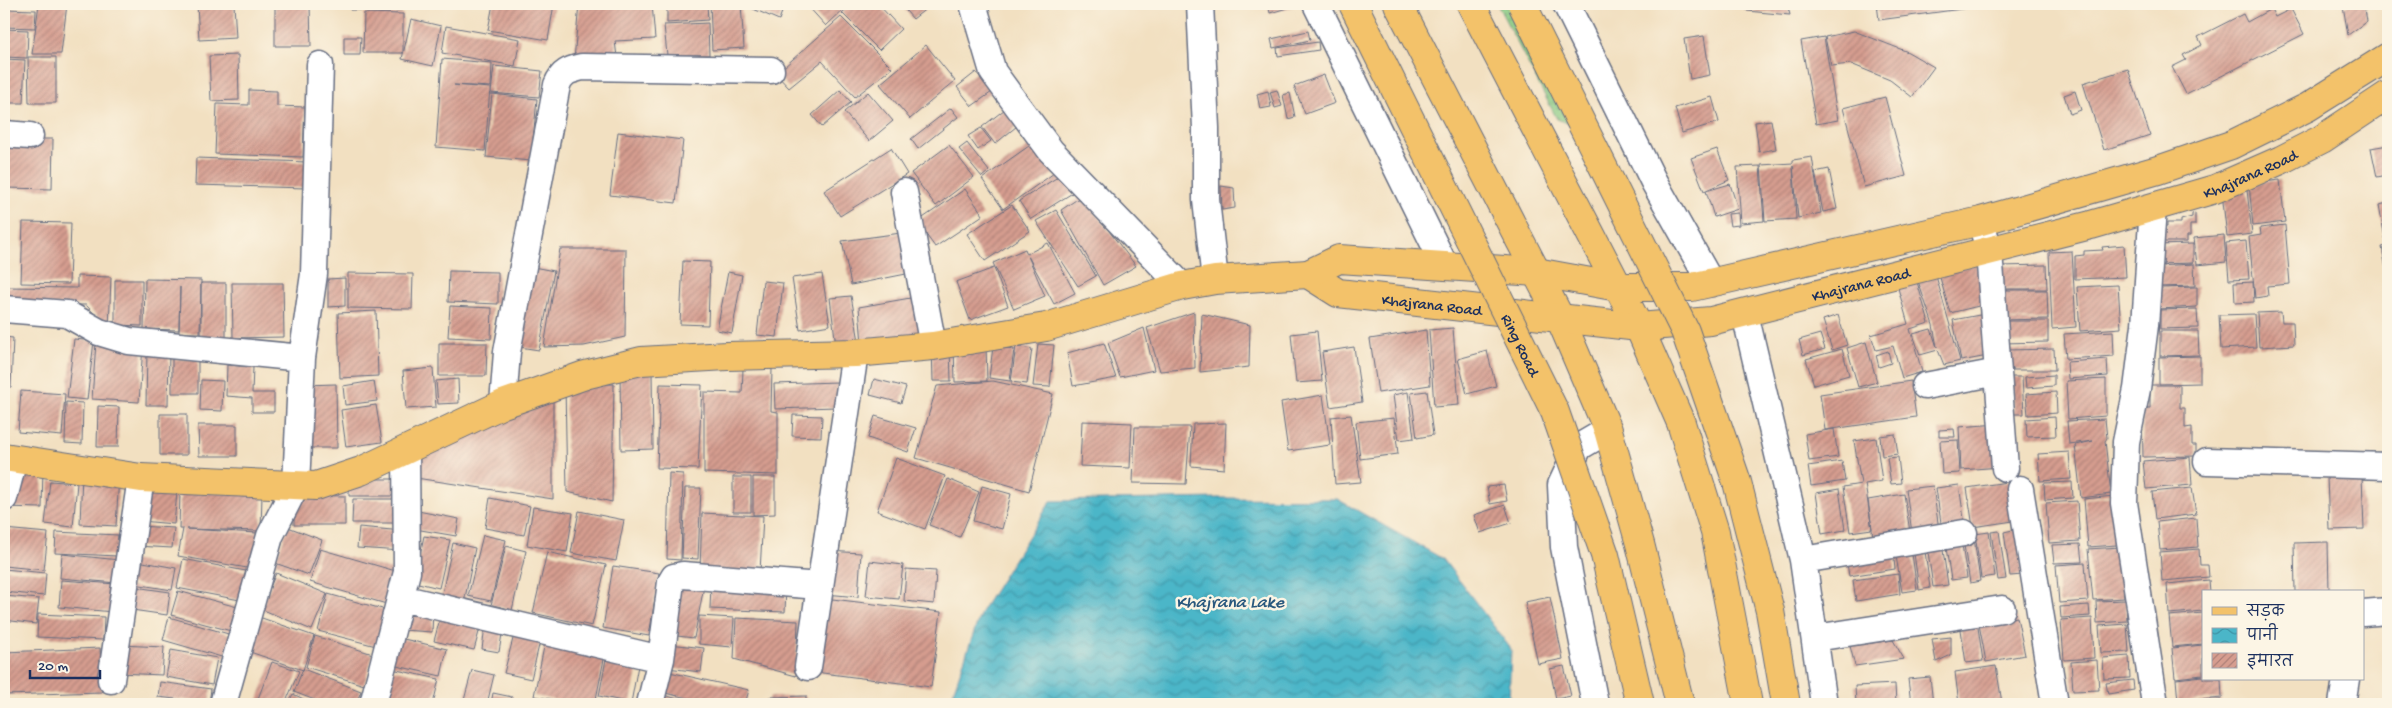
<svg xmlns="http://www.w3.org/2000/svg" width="2392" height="708" font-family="'Gochi Hand','Playpen Sans Deva',sans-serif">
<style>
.grass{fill:url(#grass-dots);stroke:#527c70}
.water{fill:url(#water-waves);stroke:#337293}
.building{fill:url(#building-hatch)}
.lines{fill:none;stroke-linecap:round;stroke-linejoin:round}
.minor-casing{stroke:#666d81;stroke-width:29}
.major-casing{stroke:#666d81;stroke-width:30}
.minor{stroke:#fff;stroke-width:26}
.major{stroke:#f3c26a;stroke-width:28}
.major-bridge-casing{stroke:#666d81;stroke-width:30;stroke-linecap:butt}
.major-bridge{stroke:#f3c26a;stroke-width:28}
.labels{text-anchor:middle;stroke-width:5;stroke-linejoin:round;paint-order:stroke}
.street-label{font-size:16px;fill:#1b2f5e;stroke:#fcf5e5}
.water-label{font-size:18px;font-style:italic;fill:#29587e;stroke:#fcf5e5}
</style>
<defs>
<pattern id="grass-dots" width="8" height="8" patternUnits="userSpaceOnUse" patternTransform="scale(1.25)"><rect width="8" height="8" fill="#89ca82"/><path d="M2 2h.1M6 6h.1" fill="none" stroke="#6fa46e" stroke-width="1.8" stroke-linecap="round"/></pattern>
<pattern id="water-waves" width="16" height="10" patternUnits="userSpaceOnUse" patternTransform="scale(1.25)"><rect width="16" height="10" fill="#4bb6c8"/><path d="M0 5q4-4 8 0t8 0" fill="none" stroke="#3e94a6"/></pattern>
<pattern id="building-hatch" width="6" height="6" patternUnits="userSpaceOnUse" patternTransform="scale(1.25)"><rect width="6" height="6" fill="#d69d8f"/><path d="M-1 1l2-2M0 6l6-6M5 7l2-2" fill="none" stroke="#ad8078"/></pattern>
</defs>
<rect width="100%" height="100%" fill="#fcf5e5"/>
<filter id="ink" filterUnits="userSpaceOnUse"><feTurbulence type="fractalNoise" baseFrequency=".02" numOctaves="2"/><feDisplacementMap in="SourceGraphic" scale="10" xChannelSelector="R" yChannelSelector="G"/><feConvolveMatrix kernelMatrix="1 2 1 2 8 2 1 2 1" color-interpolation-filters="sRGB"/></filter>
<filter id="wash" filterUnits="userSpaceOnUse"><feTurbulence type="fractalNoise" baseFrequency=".0096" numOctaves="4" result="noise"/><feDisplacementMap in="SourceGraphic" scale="20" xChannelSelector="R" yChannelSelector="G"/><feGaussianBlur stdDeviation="1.12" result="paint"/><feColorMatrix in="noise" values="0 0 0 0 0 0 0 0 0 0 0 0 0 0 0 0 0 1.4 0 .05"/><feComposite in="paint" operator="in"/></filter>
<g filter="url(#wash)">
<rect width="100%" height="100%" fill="#f2e0c1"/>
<path class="grass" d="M1497 4H1529L1591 132 1557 119Z"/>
<path class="water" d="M1220 498 1337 499 1443 559 1511 649 1509 704H949L981 612 1051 501Z"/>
<g id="blocks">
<path class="building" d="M39 4H67L61 54H32Z
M197 4H234L236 38 199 40Z
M275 4H310L311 46H275Z
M325 4H347V6H324Z
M350 4H402V10H350Z
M493 4H554L548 40 488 30Z
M579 4H652L655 39 615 41 617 57 574 60Z
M667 4H707L708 20 667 23Z
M710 4H741L744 48 712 50Z
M753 4H785L779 20 751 8Z
M806 4H849L826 26Z
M852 4H878L901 29 879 50 842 13Z
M900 4H932L913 19Z
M1268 4H1301L1270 13Z
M1747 4H1787L1790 15 1747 11Z
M1877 4H1991V5L1879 20Z
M2354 4H2364L2367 21 2348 35 2343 6Z
M4 9 36 10 35 28 4 27Z
M2271 9 2275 17 2291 9 2304 34 2186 94 2172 67 2186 60 2183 55 2202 45 2198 37 2243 14 2247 22Z
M364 13 403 14V53H363Z
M841 17 892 68 855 97 822 61 789 88 776 74Z
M411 19 441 26 433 66 402 59Z
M708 23 709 55H667L664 25Z
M446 26 520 39 515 66 442 53Z
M4 29 28 30 27 58 4 57Z
M1308 31 1310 40 1273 48 1271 39Z
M1854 31 1908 52 1934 67 1912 97 1890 80 1851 64 1831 66 1825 37Z
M1704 36 1710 75 1690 79 1684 39Z
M344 37H361L360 55H344Z
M1824 37 1838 120 1816 124 1801 41Z
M1318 42 1319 50 1278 56 1277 48Z
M926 45 955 81 910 119 880 84Z
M238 55 239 100 211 101 209 56Z
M28 57H56V103H29Z
M4 59 25 60 23 103H4Z
M442 59 492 63 491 87 454 85 490 88 485 151 436 147Z
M494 66 542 71 539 97 491 93Z
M2128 69 2150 135 2104 150 2083 83Z
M976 72 992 92 972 106 957 87Z
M1324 75 1335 103 1305 114 1294 86Z
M249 90 277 91V106L305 107 303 157 215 154 217 104 249 105Z
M840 90 851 102 822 127 812 115Z
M1277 90 1282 106 1275 108 1270 92Z
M1268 91 1271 107 1260 109 1257 94Z
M2075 91 2081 110 2070 114 2064 95Z
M868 92 893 121 869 141 844 112Z
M1290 93 1295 117 1288 119 1283 95Z
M492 94 537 99 531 161 486 157Z
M1712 97 1719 122 1682 133 1675 108Z
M1885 97 1906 176 1864 187 1843 108Z
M1009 106 1022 122 995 144 982 127Z
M951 108 958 117 918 149 911 139Z
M1771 120 1776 149 1759 152 1755 122Z
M981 128 991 141 978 150 968 136Z
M618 132 683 140 676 203 610 195Z
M4 139H53L52 189 4 188Z
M1036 141 1057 171 1003 209 982 179Z
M967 143 989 171 982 177 959 149Z
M949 145 974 177 936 206 911 173Z
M2388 145V175L2377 177 2371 148Z
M891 148 907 174 840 216 824 191Z
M1717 149 1729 180 1704 191 1691 158Z
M1812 157 1821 213 1798 218 1793 166 1796 219 1765 221 1761 165 1793 163V160Z
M196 158 307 162 306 188 195 185Z
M1760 166 1764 221 1741 223 1737 167Z
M1829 169 1837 209 1823 212 1815 172Z
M1061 175 1074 192 1031 219 1019 201Z
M2280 180 2285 222 2253 226 2249 184Z
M1730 184 1738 209 1714 217 1706 191Z
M1221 186 1234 188 1235 208 1222 210Z
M965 189 983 215 935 247 917 222Z
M2247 190 2252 234 2227 237 2222 193Z
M1082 196 1136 266 1103 285 1061 210Z
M2388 203V237L2385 238 2379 205Z
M1012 205 1030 231 985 261 967 234Z
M1056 210 1096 276 1078 286 1036 221Z
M1738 213 1739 225 1730 226 1728 214Z
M2195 213V225H2190V236H2187V242H2159V227H2167V223H2181V220L2192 217V214Z
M23 222 71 223 69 284 21 283Z
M2285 225 2290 284 2267 286 2268 296 2255 298 2249 237 2261 235 2260 228Z
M901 233 906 274 851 285 842 241Z
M2224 235 2226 262 2197 265 2194 238Z
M2246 241 2249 279 2229 280 2226 243Z
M1048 243 1075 293 1054 304 1028 256 1045 296 1014 309 993 263 1025 249 1027 254Z
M2193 244V263L2156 264 2155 245Z
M2124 245 2126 277 2075 279V256L2084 255V251L2103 250 2102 247Z
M2388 246V275H2387L2382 247Z
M560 249H626L625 337 584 346 544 347Z
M2072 251 2076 327 2052 329 2049 252Z
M683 261 710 262 708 325 680 324Z
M1976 264 1987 304 1950 313 1939 274Z
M2194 264 2195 286 2157 287 2156 266Z
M2046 265 2047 289H1999V266Z
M528 266 554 271 539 350 513 346Z
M994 268 1008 306 970 320 956 282Z
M449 271 498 272V304L448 302Z
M728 272 742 275 732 333 717 330Z
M348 273 413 274 412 309 348 308Z
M822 274 830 325 800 330 792 278Z
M77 276 111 277 109 329 86 305 6 304V287L77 288Z
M1936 276 1960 361 1944 365 1938 350 1920 355 1913 334 1931 329 1937 347 1933 325 1918 281Z
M345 278V306L328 307V279Z
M145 279 201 280 200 333H179L180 287 179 330 144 329Z
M115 280H142V326L115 325Z
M763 281 783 283 777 337 757 335Z
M1917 282 1929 323 1910 329 1922 372 1902 378 1893 346 1876 350 1871 335 1908 324 1898 288Z
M2253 282 2254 302 2235 303 2234 283Z
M201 283H226V338L201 337Z
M232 283H283L284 337 233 338Z
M2118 285 2121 328 2080 331 2077 287Z
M2197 287V307L2159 309V288Z
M2000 290H2047L2048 319 2001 320Z
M851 296 859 341 836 346 830 298Z
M916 297 923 336 862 344 859 307Z
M450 306 492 308 491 339 448 337Z
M2197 309 2198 328 2160 329V310Z
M376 311 378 376 340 378 338 313Z
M1194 312 1195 368 1160 371 1147 328Z
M2281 312 2282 322H2293L2294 345 2259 347 2257 313Z
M1202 314 1250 325 1249 367 1200 372Z
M1985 314 1993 355 1961 361 1953 320Z
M2254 314 2256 347 2221 349 2219 315Z
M1838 315 1847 345 1832 350 1823 320Z
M2001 321H2048V342L2001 343Z
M1144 328 1154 370 1120 377 1108 343Z
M1453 328 1459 405 1434 407 1429 330Z
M1426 330 1430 385 1378 393 1370 339Z
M1317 331 1322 381 1296 383 1291 334Z
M2113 331 2114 356 2066 359 2064 334Z
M2160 331H2198L2199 355 2160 356Z
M1820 334 1825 349 1803 355 1799 340Z
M4 337 13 338 11 387H4Z
M74 339 94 341 87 400 67 398Z
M96 342 143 346 139 402 92 399Z
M1866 342 1877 382 1858 387 1847 348Z
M439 343H487L486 376H439Z
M1104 343 1116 378 1073 386 1067 353Z
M1038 344 1054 345 1050 387 1033 386Z
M954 345 986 346 987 381 955 382Z
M1016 346 1032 349 1027 384 1011 382Z
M932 347H950L951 381H933Z
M993 347 1014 349 1010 381 989 378Z
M1354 347 1362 402 1330 407 1322 352Z
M1842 349 1849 375 1814 385 1806 359Z
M2054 349 2055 370H2007V350Z
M147 351H169L168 405H146Z
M1487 351 1496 386 1467 394 1458 359Z
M1888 351 1891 363 1879 367 1876 355Z
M2200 356V383L2159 384V357Z
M172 359H198V393H172Z
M2107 359 2108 376 2068 379 2067 362Z
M227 365 253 367 252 393H274V412H252V398L226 396Z
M433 368 436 407 406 409 403 371Z
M743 369H772L771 411 778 412V475L704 473V392L742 393Z
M652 371 653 449 621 450 620 372Z
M2054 375V386L2026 388 2025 377Z
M2012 377H2022L2024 414H2014Z
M458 379 459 403 438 404 436 381Z
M874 379 906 387 901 403 870 395Z
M2106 379V416L2068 419 2066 381Z
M201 380 223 381 222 411 200 410Z
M374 381 377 401 345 405 343 386Z
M993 381 1053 394 1029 491 916 458 937 386Z
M1911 381 1916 417 1825 430 1820 394Z
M838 382 836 407 775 409 774 384Z
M336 384 337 448H305V385Z
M614 384 612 502 567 492 565 385Z
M660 384 702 385 698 469 657 468Z
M2150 385H2180V408H2185V428L2192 427V445H2196V456L2143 457 2142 408H2150Z
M4 389H7L6 435H4Z
M21 391 65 394 62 436 18 432Z
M1427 391 1433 435 1417 438 1411 393Z
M1408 392 1414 438 1399 440 1393 395Z
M2056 392 2057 413 2028 415 2026 394Z
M553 393V499L416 478 419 447Z
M1323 395 1330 445 1288 451 1281 402Z
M66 402 83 403 82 444 65 443Z
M376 405 382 442 346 447 341 410Z
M98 406 119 407 118 447H97Z
M160 414H187V455H160Z
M793 415 822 416 821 437 792 436Z
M1351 415 1361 482 1335 484 1331 417Z
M875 416 916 428 908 452 868 438Z
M2055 417 2056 436 2027 437 2026 419Z
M1394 418 1398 454 1360 459 1356 422Z
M2105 419 2107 438 2105 441 2111 494 2081 498 2075 445 2093 441 2069 444 2067 421Z
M1082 421 1132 423 1130 468 1080 466Z
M1226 423 1224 469 1191 466 1193 424Z
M1998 424 2001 467 1961 470 1959 427Z
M198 425H237V456H199Z
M1135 427H1190L1186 484 1133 483Z
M1834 429 1838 457 1809 461 1805 434Z
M1954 429 1955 437H1939V430Z
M1895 434 1898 454 1882 456 1880 436Z
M1876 438 1882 481 1865 484 1872 529 1850 532 1843 487 1861 484 1854 441Z
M1958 440 1960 473 1942 474 1940 441Z
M2069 452 2071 479 2040 481 2038 454Z
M1898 457 1901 483 1891 484 1887 458Z
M2190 457 2192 485 2146 489 2143 461Z
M896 458 945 476 925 529 877 511Z
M1842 461 1845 481 1811 486 1808 466Z
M16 468H43L42 508 5 507Z
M669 473 683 474 681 560 667 559Z
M82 474 119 476 116 526 80 524Z
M2362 476 2364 529 2329 530 2327 477Z
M733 477H751V512H733Z
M753 477H775V514L753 515Z
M349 479H404V496H349Z
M948 479 979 492 960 537 929 525Z
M50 481 77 483 73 527 45 524Z
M2014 481 2020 520 1973 527 1967 488Z
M2072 482 2073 498 2045 500 2044 483Z
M1504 485 1507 501 1490 504 1487 487Z
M1959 485 1965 526 1942 530 1936 488Z
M982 486 1011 494 1002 529 973 521Z
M1933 486 1939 530 1912 533 1906 489Z
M143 488 177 492 174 524 141 521Z
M685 488H701L698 559 682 558Z
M2192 488 2196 514 2155 519 2152 492Z
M1839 489 1845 530 1822 534 1816 493Z
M180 492 262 494 261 531 187 529 258 533 253 569 178 556 183 529H179Z
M1904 494 1910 532 1873 537 1868 500Z
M294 495 345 496V525H294Z
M2114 496 2117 545 2088 547 2084 499Z
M490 498 530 506 524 535 485 528Z
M353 499H400V523H352Z
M2077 501 2080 541 2049 543 2046 503Z
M1505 505 1511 523 1480 533 1474 515Z
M533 507 573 513 567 552 527 545Z
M418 511 459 519 456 536 415 529Z
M579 511 624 520 616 561 571 553Z
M702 513 763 516 760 572 700 569Z
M2196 518 2198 547 2160 550 2157 522Z
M137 526 174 528 172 548 136 546Z
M288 527 322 540 309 575 275 563Z
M359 527 403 531 401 551 357 548Z
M4 529 48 533 44 570 4 566Z
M2017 529 2023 575 2010 576 2004 532Z
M1999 531 2006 579 1998 580 1991 532Z
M56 532 118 535 117 556 55 553Z
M1989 532 1995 576 1981 578 1975 534Z
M483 535 506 540 491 601 468 596Z
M424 536 450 540 439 588 414 582Z
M1961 538 1967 578 1951 580 1945 541Z
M1974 538 1980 581 1970 583 1963 539Z
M2328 542 2329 592H2295L2294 543Z
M453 543 475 548 464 603 441 598Z
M1942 543 1948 585 1933 587 1927 545Z
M1924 544 1930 588 1919 590 1913 546Z
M2080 544 2082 562 2054 563 2052 545Z
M506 546 526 551 512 610 491 605Z
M1911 547 1917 590 1902 592 1895 550Z
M2121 547 2124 598 2093 600 2088 549Z
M320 549 399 572 390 605 310 582Z
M2199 549 2200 565H2208L2209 577 2162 581 2160 552Z
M1893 550 1895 569 1849 576 1846 557Z
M828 551 861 553 858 597 826 594Z
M547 552 606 565 592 626 533 613Z
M62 554 119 560 117 583 60 578Z
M183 559 251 572 245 601 177 588Z
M132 560 176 568 172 590 128 583Z
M870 561 903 565 899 599 866 596Z
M2085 563 2088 601 2059 603 2056 565Z
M613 566 659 573 649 636 603 628Z
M4 569 46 573 44 596 4 592Z
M906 569 936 571 934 604 904 601Z
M276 573 327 594 312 630 261 609Z
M1898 574 1900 594 1856 601 1853 580Z
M61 580 116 584 113 612 59 607Z
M677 580 705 581 694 638 669 635Z
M2209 580 2210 592H2203V611L2169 614 2167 584Z
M711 584 786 587 785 612 710 609Z
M128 586 170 592 167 615 125 609Z
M178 591 241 608 235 632 171 615Z
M328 594 386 610 376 646 318 631Z
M4 596 39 599 36 624 4 620Z
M1550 597 1563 659 1538 664 1525 602Z
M824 598 941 612 931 687 815 672Z
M2126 600 2127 621 2097 623 2096 601Z
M2089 605 2090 616 2061 618 2060 607Z
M403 611 433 612 432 632 402 630Z
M442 611 482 621 474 650 434 641Z
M2203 613V644L2172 647 2169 616Z
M38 614 104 617 103 640 37 637Z
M256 616 314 636 303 670 244 650Z
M699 616 734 618 732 647 699 644Z
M169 617 232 635 225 658 163 640Z
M2017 617 2025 655 1986 662 1979 624Z
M736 618 798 621 796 676 734 659Z
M2092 618 2094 658 2064 660 2061 620Z
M1977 621 1983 661 1966 663 1960 623Z
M2127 624 2129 652 2101 653 2099 626Z
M485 626 503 628 499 652 482 649Z
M515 631 541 637 531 679 504 673Z
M315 636 373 654 364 685 306 667Z
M395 637 447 649 441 676 388 664Z
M546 637 606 649 595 704H577L534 696Z
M1951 637V655L1936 662 1932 639Z
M1893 640 1904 659 1855 666 1850 646Z
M670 644 704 648 701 672 667 668Z
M120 645 164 647 162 675 119 673Z
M2203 645V675L2175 678 2172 648Z
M100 648 102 692 4 695V652Z
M171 650 217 658 212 685 166 677Z
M607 654 639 660 631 703 599 696Z
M2129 656 2130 678 2104 679 2103 658Z
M2097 660 2099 690 2073 691 2071 662Z
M272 662 299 671 285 704H256Z
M1564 666 1571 696 1556 699 1550 669Z
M1996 666 2002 703 1959 704 1955 672Z
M387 668 439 679 433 704H416L381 697Z
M303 669 361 691 356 704H325L294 692Z
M472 670 494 675 487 704H463Z
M665 671 749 690 745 704H715L660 692Z
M2203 676V679H2221L2222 698 2178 702 2176 679Z
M1930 677 1933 704H1911L1908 679Z
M2133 680 2134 690 2108 694 2106 683Z
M160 682 211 689 209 703 158 697Z
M1895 684 1896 704H1856L1855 686Z
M493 693 512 697 510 704H491Z
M293 694 314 704H288Z
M663 695 698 704H661Z
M806 696V704H769V697Z
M158 700V704H116V702Z
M2221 700V704H2191V703Z"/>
</g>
</g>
<g filter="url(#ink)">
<use href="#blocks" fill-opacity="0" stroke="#666d81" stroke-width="1"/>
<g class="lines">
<g class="minor-casing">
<path id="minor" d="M973 4 993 72 1017 105 1051 151 1182 286
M1200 4 1206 128V200L1215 280
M1316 4 1445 266
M1566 4 1654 182 1711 283
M4 134 30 136
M904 192 933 346
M2153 207 2145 325 2137 389 2126 442 2124 503 2155 704
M1981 221 1989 251 2005 468
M4 309 67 314 99 332 129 341 302 358
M1745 314 1803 560 1824 704
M1925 386 1998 372
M503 404 507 352 557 85C562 72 569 70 582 67L771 70
M2207 461 2388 466
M2020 489 2055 704
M4 498 14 459
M1803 560 1964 533
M401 598 661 659
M2363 613 2388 611
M1815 638 2002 609
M808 667 855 353
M111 680 141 478
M223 704 270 536 296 485 302 358 314 274 320 65
M373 704 407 572 406 450
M650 704 661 659 671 582 674 577 683 575 819 586
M1595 704 1564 547 1561 485 1579 447 1608 430
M2342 704 2346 679"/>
</g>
<g class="major-casing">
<g id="major">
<path d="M1398 4 1560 318 1608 430 1640 544 1680 704"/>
<path d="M1471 4 1639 327 1681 423 1715 532 1748 704"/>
<path id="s1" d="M1308 274 1338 293 1639 327 1711 321 2091 225 2215 189 2281 160 2322 139 2388 95"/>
<path d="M4 457 141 478 316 486 361 471 503 404 585 375 641 361 727 356 855 353 933 346 1046 327 1182 286 1215 280 1308 274 1339 259 1536 272 1618 287H1692L1981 221 2158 170 2231 145 2308 107 2388 57"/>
</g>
</g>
<use href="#minor" class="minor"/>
<use href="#major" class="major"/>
<g class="major-bridge-casing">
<g id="major-bridge">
<path id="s2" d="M1353 4 1555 412 1605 555 1640 704"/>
<path d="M1522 4 1685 331 1737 482 1770 611 1786 704"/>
</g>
</g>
<use href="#major-bridge" class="major-bridge"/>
</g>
</g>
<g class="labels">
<g class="street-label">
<text dy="6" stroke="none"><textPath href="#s1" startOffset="970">Khajrana Road</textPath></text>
<text dy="6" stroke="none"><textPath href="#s1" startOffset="565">Khajrana Road</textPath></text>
<text dy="6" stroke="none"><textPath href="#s1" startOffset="130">Khajrana Road</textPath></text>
<text dy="6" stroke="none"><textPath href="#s2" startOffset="380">Ring Road</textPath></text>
</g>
<g class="water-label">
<text x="1230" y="607">Khajrana Lake</text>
</g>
</g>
<rect width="2392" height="708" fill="none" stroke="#fcf5e5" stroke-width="20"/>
<rect x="2202" y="590" width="162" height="90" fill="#fcf5e5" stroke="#a2a6af"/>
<rect x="2212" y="607" width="25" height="8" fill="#f3c26a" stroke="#a2a6af"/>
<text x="2247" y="616" font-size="15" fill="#1b2f5e">सड़क</text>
<rect x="2212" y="628" width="25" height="15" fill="url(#water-waves)" stroke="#a2a6af"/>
<text x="2247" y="640" font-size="15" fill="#1b2f5e">पानी</text>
<rect x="2212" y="653" width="25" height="15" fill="url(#building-hatch)" stroke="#a2a6af"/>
<text x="2247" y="666" font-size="15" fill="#1b2f5e">इमारत</text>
<path d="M30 670v8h70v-8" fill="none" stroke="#1b2f5e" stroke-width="2.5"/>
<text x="38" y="670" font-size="15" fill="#1b2f5e" stroke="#fcf5e5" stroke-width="4" paint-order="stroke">20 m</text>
</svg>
